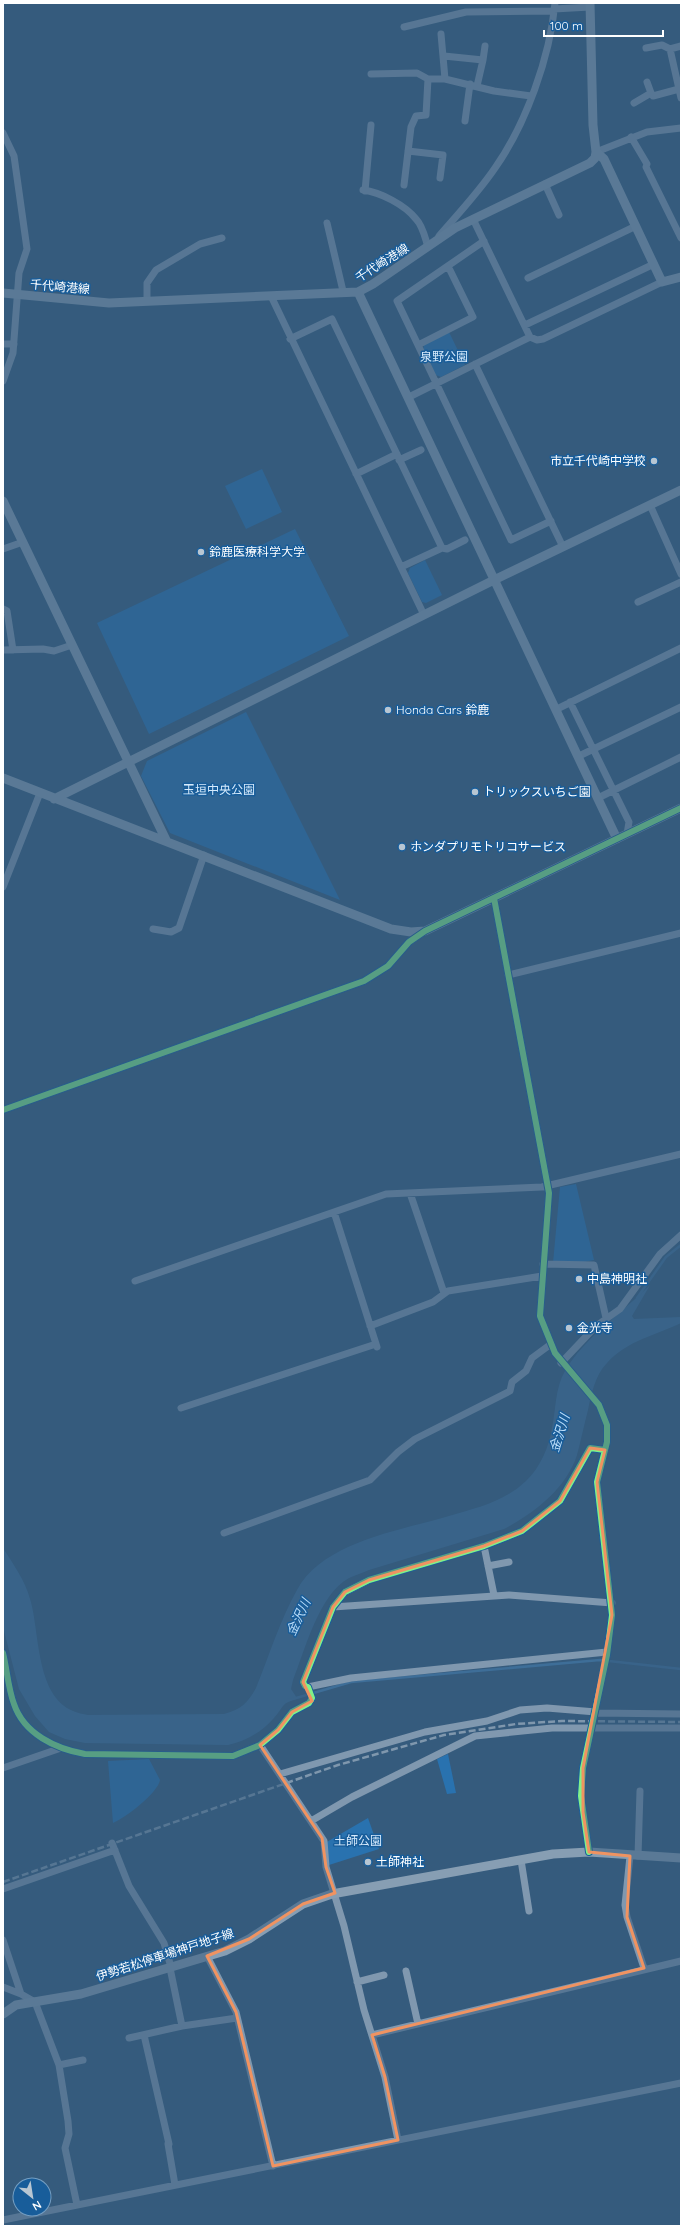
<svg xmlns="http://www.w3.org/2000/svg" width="684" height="2229" font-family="Quicksand,'Noto Sans JP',sans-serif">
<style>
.green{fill:#2972af}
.water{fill:#3e6e98}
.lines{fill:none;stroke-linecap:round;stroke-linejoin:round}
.stream{stroke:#3e6e98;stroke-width:2.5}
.street{stroke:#8098af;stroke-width:7}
.secondary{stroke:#879eb3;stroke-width:9}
.rail{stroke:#7f97ad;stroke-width:2.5;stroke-dasharray:7 3;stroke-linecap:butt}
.cycleway-casing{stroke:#185d9a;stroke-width:8}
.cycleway{stroke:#82f089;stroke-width:6}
.marked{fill:none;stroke:#f09361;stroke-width:3;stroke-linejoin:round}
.poi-dot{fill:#b8c6d2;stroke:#185d9a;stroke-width:1.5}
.labels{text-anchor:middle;stroke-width:3;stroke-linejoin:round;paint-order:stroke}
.street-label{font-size:12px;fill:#fff;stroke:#185d9a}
.park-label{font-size:12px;fill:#d5eafc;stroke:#185d9a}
.poi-label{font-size:12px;fill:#fff;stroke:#185d9a;text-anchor:start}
.water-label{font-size:13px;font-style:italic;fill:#badcf8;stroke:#185d9a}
</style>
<rect width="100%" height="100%" fill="#355b7d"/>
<path class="green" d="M449 332 465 365 441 377 436 375 423 350 424 345Z
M262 469 282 512 246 529 225 486Z
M295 529 349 636 149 734 97 623Z
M425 560 442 595 426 603 422 602 408 573 410 568Z
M246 712 340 900 170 833 141 776 147 761Z
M576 1184 594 1260 584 1262 553 1263 560 1187Z
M448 1754 456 1793 447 1794 437 1759Z
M149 1759 160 1780C158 1793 125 1818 113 1823L108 1761Z
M368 1818 379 1849 329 1865 325 1843Z"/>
<path class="water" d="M650 1285 632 1316 634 1319 681 1317V1323C656 1335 626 1341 607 1363 595 1375 591 1395 588 1410 584 1425 581 1440 577 1455 566 1489 534 1513 504 1529L369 1570C363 1573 355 1575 349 1578 319 1594 305 1650 293 1680L291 1689 297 1698C279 1705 285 1706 274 1718 262 1732 246 1741 228 1745L85 1743 65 1739 49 1732 35 1716 19 1689 3 1627V1548C13 1564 25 1580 30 1599 40 1631 35 1695 73 1711 77 1713 83 1714 88 1715L224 1714C240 1710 248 1703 256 1688 269 1656 280 1620 297 1590 322 1542 402 1530 449 1516 476 1508 504 1502 526 1481 540 1468 549 1447 552 1428 556 1409 555 1388 565 1371 585 1337 622 1313 650 1285Z"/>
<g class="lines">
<path class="stream" d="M637 1298 666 1257 681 1245
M286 1701 351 1682 600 1660 681 1669"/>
<path class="street" d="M554 9 590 7
M404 27 466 12 554 11
M441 34 445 79
M646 48 662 45 670 49 681 46
M670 49 681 98
M444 56 483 60 477 86
M483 60 485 46
M371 74 417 73 428 79H445L494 91 531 96
M647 82 651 93
M634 103 651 93 653 96 679 89
M465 121 470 84
M3 133 14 156 27 249 19 273 13 353 3 381
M631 137 647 164 646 167 681 238
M408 151 443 155 440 178
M596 152 647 132 681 128
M545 184 559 215
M404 185 411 127 416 116 426 115 428 79
M363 190C380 192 405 205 416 219 423 226 425 238 428 247
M365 191 371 125
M327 223 343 291
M439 236C458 214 478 193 495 168 526 124 550 57 555 3
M484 241 397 301 511 540 551 521
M528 278 636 226
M271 296 424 615
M147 301V283L156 270 200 244 222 238
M525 325 654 264
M530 337 537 340 543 339 662 282
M290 339 332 319 442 548 401 567
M3 344H14
M418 345 473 317 448 266
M475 364 563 547
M409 397 530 337 473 219
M399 460 421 450
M356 474 397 454
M650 505 681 574
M442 548 447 549 465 540
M3 549 23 542
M638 602 681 582
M3 609 7 611 13 650
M3 650 43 649 54 651 72 645
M570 702 629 822 627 834
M557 709 681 648
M579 756 681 707
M598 798 681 757
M3 887 40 793
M494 898 549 1193 540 1316 555 1353 599 1405 607 1425V1442L597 1482 612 1615 607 1655 583 1768 581 1796 589 1852
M153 929 171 932 179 928 204 855
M508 975 681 933
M3 1110 364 981 388 966 409 942 425 931
M410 1193 444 1293
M334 1212 377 1347
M543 1264 594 1265 606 1318
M135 1281 386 1194 542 1187 681 1154
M370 1326 433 1302 448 1291 542 1276
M561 1363 596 1326 620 1309 660 1254 681 1235
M181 1408 376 1344
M224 1533 370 1480 398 1452 415 1439 510 1391 512 1382 526 1371 532 1358 551 1344
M484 1546 494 1595
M488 1566 509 1562
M333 1607 509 1595 612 1603
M3 1653C7 1669 8 1688 14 1704 24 1734 56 1749 85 1754L233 1756 260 1745 278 1730 292 1712 309 1703 312 1698 308 1687 305 1686 303 1682 333 1607 345 1592 369 1580 484 1546 522 1531 560 1501 590 1448 605 1450
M308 1687 351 1678 607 1652
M595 1713 681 1714
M260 1745 324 1841 326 1867 344 1926 364 2010 385 2077 398 2140
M3 1768 61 1748
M280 1774 425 1732 487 1721 520 1710 547 1708 596 1712
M311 1821 352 1797 475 1736 552 1728H681
M112 1843 129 1886 164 1943 171 1967
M630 1856 625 1905 627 1917 644 1968
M638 1856 640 1791
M521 1860 529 1911
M3 1889 115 1850
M3 1940 21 1994
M207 1956 236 2012 273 2166
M170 1968 182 2026
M406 1971 418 2024
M357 1982 384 1975
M3 1987 21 1994 35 2002 59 2065 68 2121 69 2134 65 2148 77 2205
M144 2035 169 2144
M372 2035 681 1961
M129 2038 182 2026 237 2018
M59 2065 83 2060
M168 2144 175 2185
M3 2220 681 2083"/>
<path class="secondary" d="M596 152 604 159 662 282 681 277
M358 292 617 839
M3 293 109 303 358 292 373 284 455 228 590 163 595 158 596 152 593 125 590 3
M3 501 166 840
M3 778 391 929 411 932 425 931 681 808
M54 799 494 580 681 490
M3 2014 16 2005 81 1994 225 1951 249 1939 303 1904 332 1894 553 1854 589 1852 681 1858"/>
<path class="rail" d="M3 1882 338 1765 444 1735 516 1724 562 1721 681 1722"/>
<g class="cycleway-casing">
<path id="cycleway" d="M494 898 549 1193 540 1316 555 1353 599 1405 607 1425V1442L597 1482 612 1615 607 1655 583 1768 581 1796 589 1852
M3 1110 364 981 388 966 409 942 425 931 681 808
M3 1653C7 1669 8 1688 14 1704 24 1734 56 1749 85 1754L233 1756 260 1745 278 1730 292 1712 309 1703 312 1698 308 1687 305 1686 303 1682 333 1607 345 1592 369 1580 484 1546 522 1531 560 1501 590 1448 605 1450"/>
</g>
<use href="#cycleway" class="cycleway"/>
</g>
<path d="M0 0H684V2229H0ZM590 1448 605 1450 597 1482 612 1615 583 1768V1812L589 1852 630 1856 627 1917 644 1968 372 2035 385 2077 398 2140 273 2166 236 2012 207 1956 249 1939 303 1904 335 1893 326 1867 322 1838 260 1745 278 1730 292 1712 312 1701 303 1682 333 1607 345 1592 369 1580 484 1546 522 1531 560 1501Z" fill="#355b7d" fill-opacity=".55" fill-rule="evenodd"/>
<path class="marked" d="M590 1448 605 1450 597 1482 612 1615 583 1768V1812L589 1852 630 1856 627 1917 644 1968 372 2035 385 2077 398 2140 273 2166 236 2012 207 1956 249 1939 303 1904 335 1893 326 1867 322 1838 260 1745 278 1730 292 1712 312 1701 303 1682 333 1607 345 1592 369 1580 484 1546 522 1531 560 1501Z"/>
<g class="poi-dot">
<circle cx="654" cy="461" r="4"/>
<circle cx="201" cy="552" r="4"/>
<circle cx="388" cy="710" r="4"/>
<circle cx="475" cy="792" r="4"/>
<circle cx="402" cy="847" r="4"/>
<circle cx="579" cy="1279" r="4"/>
<circle cx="569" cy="1328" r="4"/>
<circle cx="368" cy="1862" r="4"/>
</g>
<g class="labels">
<g class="street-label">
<text transform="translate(382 263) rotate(-32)" y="4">千代崎港線</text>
<text transform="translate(60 287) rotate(5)" y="4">千代崎港線</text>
<text transform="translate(165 1955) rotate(-18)" y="4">伊勢若松停車場神戸地子線</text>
</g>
<g class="park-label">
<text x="444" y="361">泉野公園</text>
<text x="219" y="794">玉垣中央公園</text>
<text x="358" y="1845">土師公園</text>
</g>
<g class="poi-label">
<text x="646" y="465" text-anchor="end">市立千代崎中学校</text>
<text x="209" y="556">鈴鹿医療科学大学</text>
<text x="396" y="714">Honda Cars 鈴鹿</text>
<text x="483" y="796">トリックスいちご園</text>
<text x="410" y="851">ホンダプリモトリコサービス</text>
<text x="587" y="1283">中島神明社</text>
<text x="577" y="1332">金光寺</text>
<text x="376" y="1866">土師神社</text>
</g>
<g class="water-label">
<text transform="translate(559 1433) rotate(-73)" y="5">金沢川</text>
<text transform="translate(298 1617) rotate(-65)" y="5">金沢川</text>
</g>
</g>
<rect width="684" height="2229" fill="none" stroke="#ffffff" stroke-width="8"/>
<g transform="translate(32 2197) rotate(150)"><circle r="19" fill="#185d9a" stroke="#749ec2"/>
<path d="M0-3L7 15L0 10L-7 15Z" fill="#b8c6d2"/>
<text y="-6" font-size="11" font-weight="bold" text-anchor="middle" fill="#ffffff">N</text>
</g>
<path d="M544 30v6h119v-6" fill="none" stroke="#ffffff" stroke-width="2"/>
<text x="550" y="30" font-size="12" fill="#ffffff" stroke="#185d9a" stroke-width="3" paint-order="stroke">100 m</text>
</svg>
